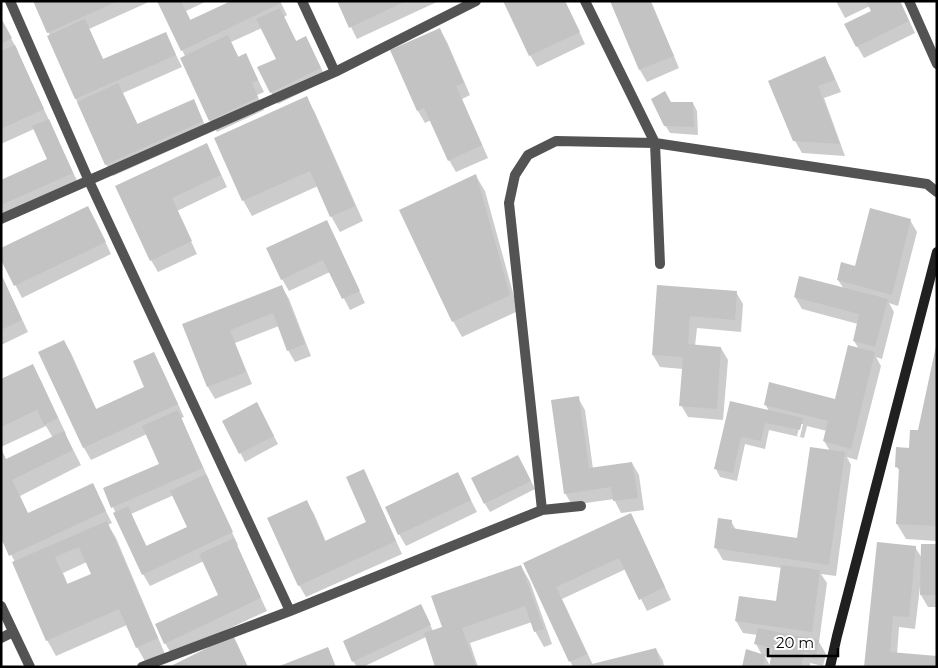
<svg xmlns="http://www.w3.org/2000/svg" width="938" height="668" font-family="Montserrat,sans-serif">
<style>
.shadow{fill:#0003;fill-rule:evenodd}
.building{fill:#c3c3c3;fill-rule:evenodd}
.lines{fill:none;stroke-linecap:round;stroke-linejoin:round}
.street{stroke:#535353;stroke-width:10}
.secondary{stroke:#202020;stroke-width:10}
</style>
<rect width="100%" height="100%" fill="#fff"/>
<path class="shadow" d="M34 1H151L89 29 103 60 165 33 182 67 123 93 138 125 193 100 209 133 113 176 106 164 76 99 49 37 50 36Z
M158 1H207L186 11 191 21 233 1H280L287 15 284 17 297 43 306 38 327 80 278 104 271 92 277 60 262 28 231 42 239 58 252 67 264 92 257 95 264 110 217 132 210 120 185 56Z
M338 1H439L357 39Z
M565 1 585 44 537 67 530 55Z
M611 1H651L679 68 647 82 640 70Z
M836 1H900L915 33 864 58 857 46 872 12 870 6 845 18Z
M1 20 18 51H17L79 185 1 220V181L48 160 34 129 1 144Z
M440 30 447 42 470 95 462 99 488 158 456 172 449 160 431 120 425 123 418 111 392 51Z
M824 57 831 69 841 92 824 98 845 156 802 153 795 141Z
M307 98 315 113 363 221 340 232 331 216 318 186 252 216 243 200Z
M670 103H693L697 111 698 135 670 133 665 125Z
M213 157 227 187 177 211 197 254 158 272 151 260 117 186Z
M476 176 485 191 518 311 462 337 453 321Z
M95 220 111 254 22 298 1 257Z
M910 220 917 232 898 306 889 303 894 312 882 359 876 357 881 366 857 460 847 457 851 465 836 576 821 574 827 583 819 642 826 654 823 666 810 663V667H744L762 655 756 644 758 635 743 633 736 621 777 602 782 568 723 560 716 548 731 521 736 530 798 539 830 451 824 441 827 431 807 426 804 438 769 430 765 449 745 444 737 481 720 477 716 469 731 403 769 411 765 404 836 401 859 349 854 341 858 324 802 309 795 297 844 289 838 280 856 268ZM800 424H803L800 437 797 436ZM765 656 772 658 770 666Z
M333 234 365 303 350 310 330 272 289 291 282 279Z
M1 274 28 332 1 345Z
M658 286 736 292 743 304 741 332 697 328 695 346 721 348 728 360 723 420 688 417 681 405 683 369 660 367 653 355Z
M282 287 289 299 311 356 295 362 288 350 279 326 235 343 252 384 215 399 208 387 184 325Z
M64 341 71 353 97 411 146 388 160 365 184 417 181 418 209 480 208 481 238 545 236 546 267 611 172 655 165 643 219 596 204 561 150 586 143 574 113 507 160 464 147 434 91 460 84 448 40 352ZM174 495 189 527 147 547 131 514Z
M937 348V541L906 539 897 524 900 472 897 467 910 449 919 431Z
M33 366 41 381 66 434H65L81 465 20 496 28 514 92 484 112 523 108 525 116 538 165 654 146 663 137 647 127 625 56 656 47 640 15 562 1 535V449L6 460 53 438 46 426 1 447V380ZM87 562 92 574 68 585 63 573Z
M578 398 585 410 593 469 632 463 639 475 644 510 621 513 614 499 572 505 565 493Z
M261 412 278 444 245 462 224 421Z
M523 465 535 489 490 512 485 504Z
M457 473 477 512 406 546 399 534Z
M370 483 402 554 306 597 299 585 307 502 314 514 326 542 368 523Z
M630 514 637 526 671 600 647 611 626 569 562 599 593 665 656 649 663 661 664 667H573L525 563Z
M937 546V607H928L921 595V587H920L915 629 899 627 897 654 865 667 915 547 922 558Z
M521 566 530 582 552 644 544 647 535 631 532 622 470 643 478 667H437L426 637 363 667H357L353 661 425 614 433 631 443 627Z"/>
<path class="building" d="M33 1H118L47 33Z
M157 1H181L190 20 231 1H280L281 3 181 51Z
M337 1H406L349 28Z
M503 1H565L580 32 529 56Z
M610 1H650L674 56 639 70Z
M866 1H900L909 21 856 47 844 24 871 11Z
M280 8 296 41 306 36 321 68 270 93 257 67 276 59 256 19Z
M1 18 12 38 1 44Z
M85 19 103 59 166 32 176 55 75 99 47 36Z
M440 28 464 83 456 86 482 145 448 161 424 108 417 111 390 50Z
M228 35 238 57 246 53 258 80 252 83 258 97 209 121 180 58Z
M15 45 44 109 1 129V51Z
M825 56 835 80 818 86 840 144 793 141 768 81Z
M118 83 137 124 194 99 203 121 105 165 77 102Z
M665 91 671 102H693L694 127 664 126 651 99Z
M307 96 355 206 330 217 310 171 242 201 214 138Z
M49 119 73 173 1 205V180L47 159 32 126Z
M207 143 221 175 172 198 192 241 150 261 115 186Z
M476 174 510 295 452 322 399 210Z
M88 206 106 242 14 286 1 260V248Z
M870 208 911 219 892 295 837 280 841 262 855 266Z
M327 220 360 291 342 299 323 260 281 280 266 248Z
M1 274 22 320 1 330Z
M799 276 888 299 875 347 853 341 859 314 794 297Z
M282 285 305 344 287 351 273 313 230 330 246 372 207 387 182 324Z
M657 285 737 291 735 320 690 316 688 344 721 347 717 409 679 406 683 357 652 355Z
M64 340 96 409 144 387 133 361 154 352 178 404 83 448 38 352Z
M848 345 875 352 851 449 823 441 828 421 764 405 769 382 835 399Z
M936 346 937 526 896 524 899 468 895 467 896 447 909 448 910 430H918Z
M33 364 58 418 44 425 37 410 1 427V379Z
M579 396 589 468 632 462 638 498 613 501 611 487 564 494 551 400Z
M730 401 803 418 800 430 765 423 761 441 741 437 733 473 714 469Z
M257 402 274 436 239 454 222 421Z
M178 410 203 468 111 508 103 488 159 464 142 426Z
M64 431 73 450 12 480 28 513 93 483 106 511 9 556 1 538V449L6 459Z
M810 447 845 452 829 565 714 548 718 518 732 520 731 528 797 538Z
M518 455 531 481 484 504 471 478Z
M364 469 396 541 298 586 267 518 307 500 325 541 366 522 346 477Z
M458 472 471 500 398 535 385 507Z
M206 474 233 532 142 575 113 513 128 506 146 546 187 527 170 491Z
M631 513 665 587 639 600 619 558 556 587 587 654 569 662 523 563Z
M107 521 158 638 136 648 119 609 46 641 12 562ZM79 547 91 574 67 584 55 557Z
M234 538 261 598 164 644 155 624 218 595 199 554Z
M877 542 916 546 909 617 893 616 890 652 937 656V667H864Z
M921 544H937V595H920Z
M521 565 544 629 534 632 525 606 462 628 476 667H435L424 633 442 627 431 596Z
M781 565 820 570 812 632 735 621 739 596 776 601Z
M421 604 431 625 352 662 343 641Z
M758 628 819 640 816 655 804 652 801 667H769L773 648 754 644Z
M233 635 248 667H169Z
M328 647 336 667H277Z
M656 648 661 667H584V666Z
M746 649 765 655 763 667H742Z"/>
<g class="lines">
<path class="street" d="M10 1 89 181 290 611
M302 1 335 72
M585 1 655 143 660 264
M909 1 937 64
M1 219 335 72 476 1
M542 510 509 203 515 175 528 155 556 141 655 143 927 184 937 192
M1 606 30 667
M1 638 13 632
M142 667 290 611 542 510 581 506"/>
<path class="secondary" d="M830 667 837 636 937 252"/>
</g>
<rect width="938" height="668" fill="none" stroke="#000000" stroke-width="5"/>
<path d="M768 648v8h70v-8" fill="none" stroke="#000000" stroke-width="2.5"/>
<text x="776" y="648" font-size="15" fill="#000000" stroke="#ffffff" stroke-width="4" paint-order="stroke">20 m</text>
</svg>
